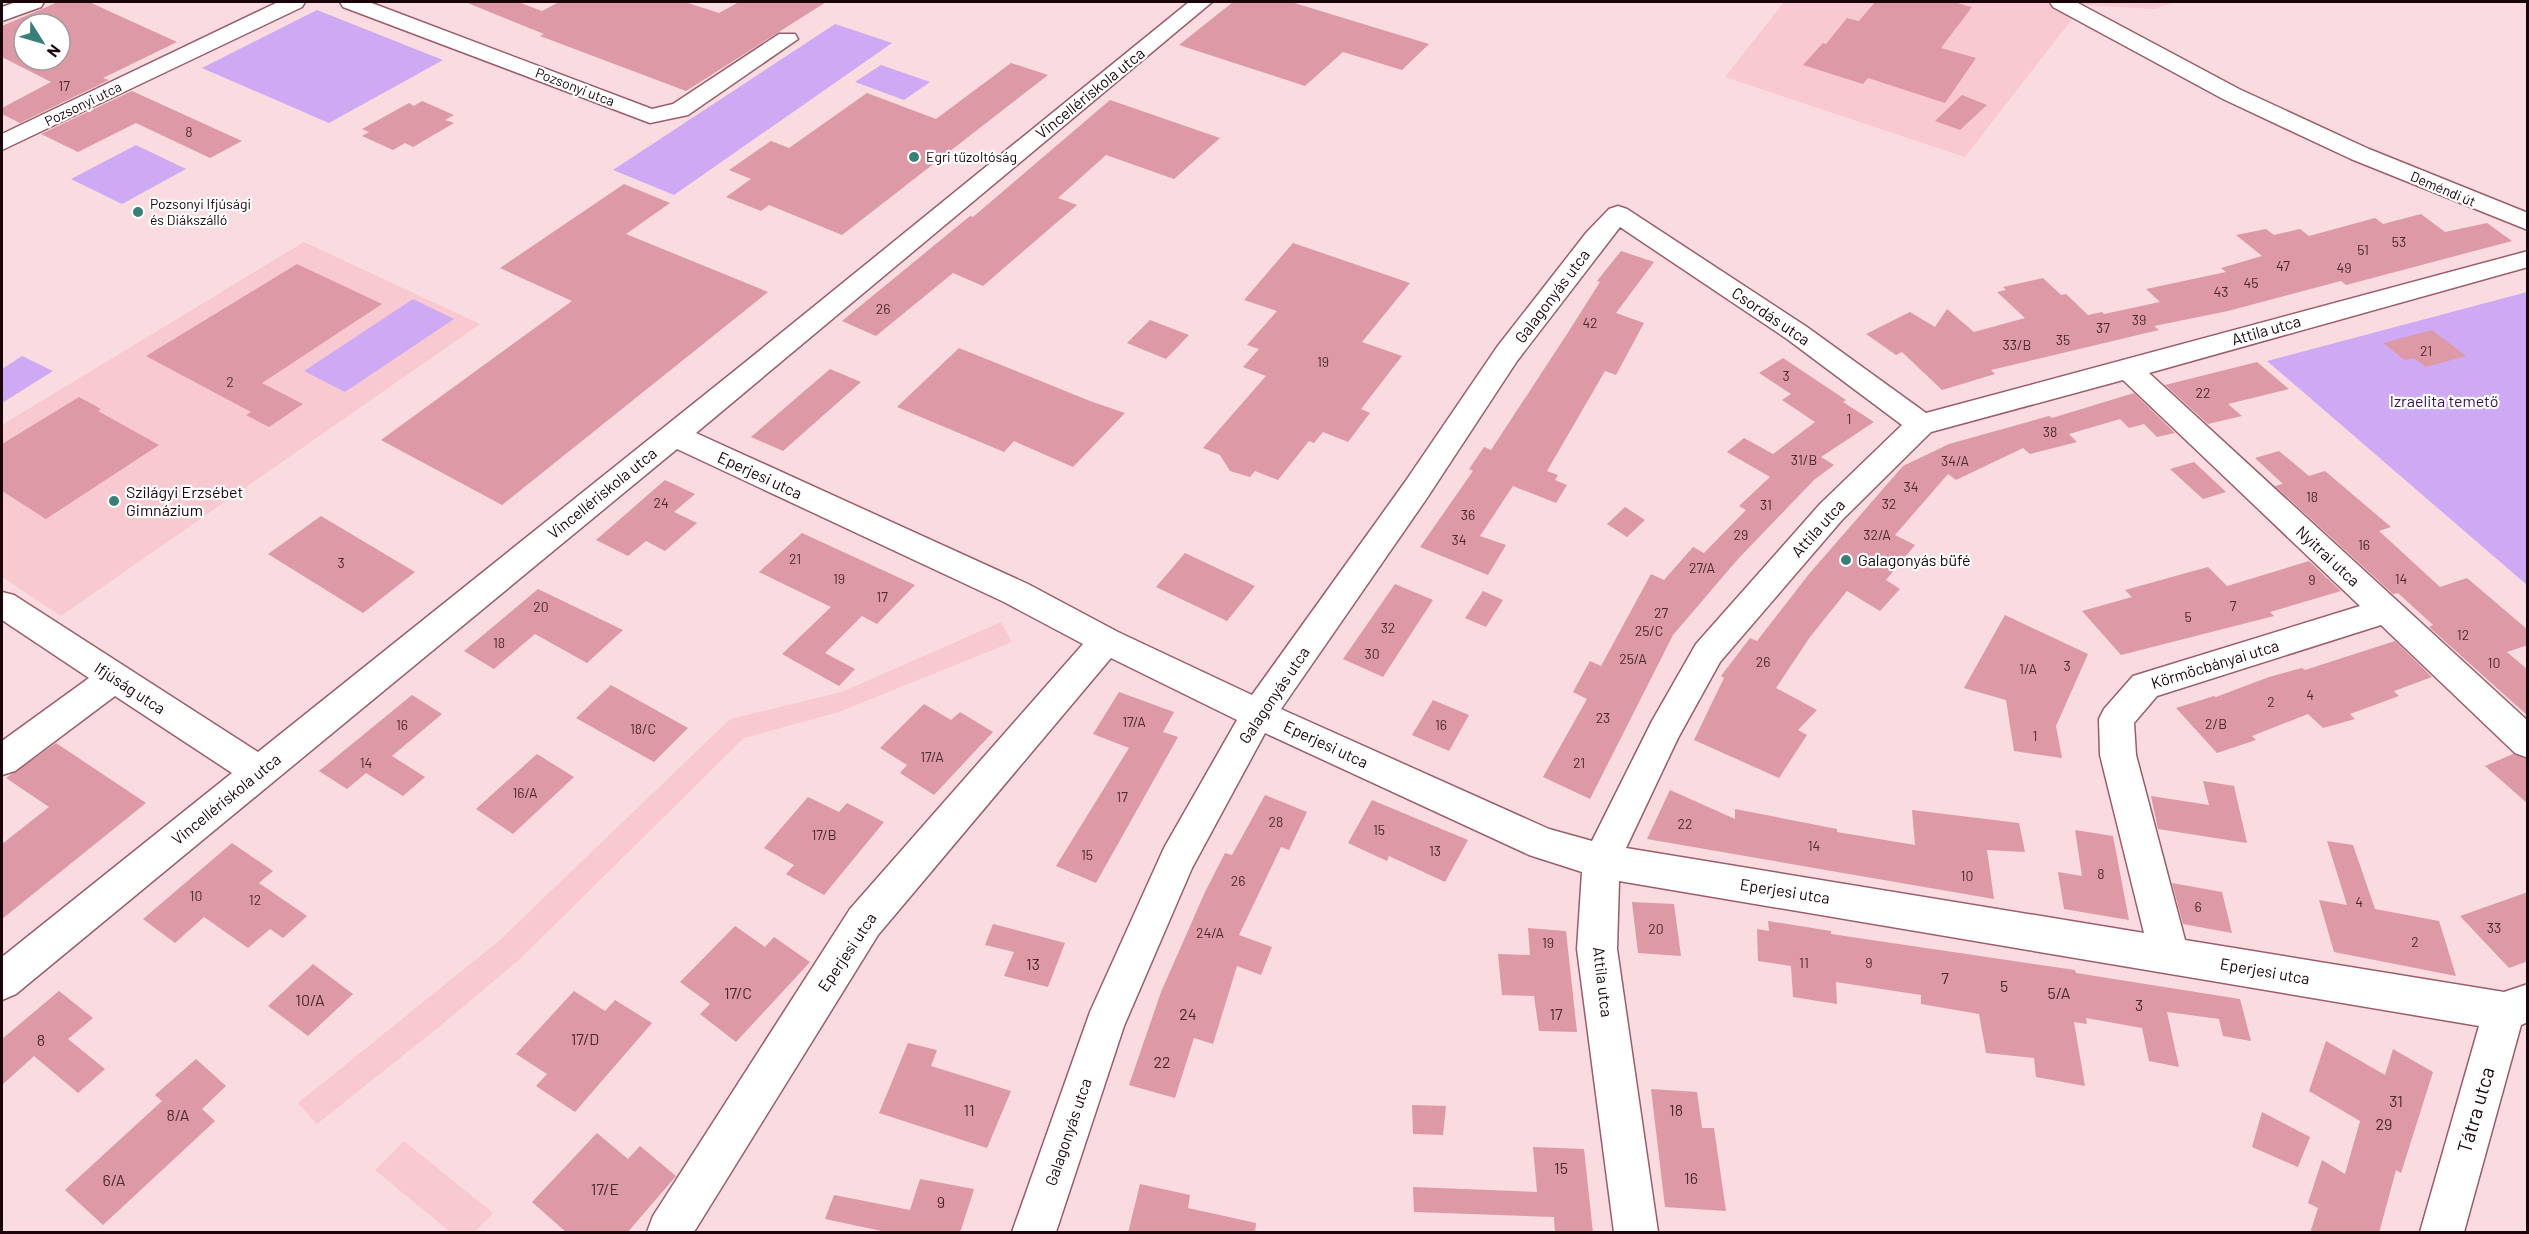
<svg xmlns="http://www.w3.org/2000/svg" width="2529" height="1234" font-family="Barlow,sans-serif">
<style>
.built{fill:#f9c9d2}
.green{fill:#ceaaf4}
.building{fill:#dd99a6;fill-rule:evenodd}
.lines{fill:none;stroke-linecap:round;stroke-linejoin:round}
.minor-casing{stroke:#9b5d6a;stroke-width:3}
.minor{fill:#fff;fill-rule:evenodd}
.poi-dot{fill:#387f78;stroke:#fff;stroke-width:2}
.labels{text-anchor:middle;stroke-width:4.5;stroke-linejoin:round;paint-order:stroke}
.number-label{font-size:14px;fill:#4b2930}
.far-street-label{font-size:14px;fill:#1a0409;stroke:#fff}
.far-poi-label{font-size:14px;fill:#1a0409;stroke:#fff;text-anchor:start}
.street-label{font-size:16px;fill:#1a0409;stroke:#fff}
.park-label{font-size:16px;fill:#391156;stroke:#fff}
.poi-label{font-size:16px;fill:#1a0409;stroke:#fff;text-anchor:start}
.near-number-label{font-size:16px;fill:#4b2930}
.near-street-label{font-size:20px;fill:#1a0409;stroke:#fff}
</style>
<rect width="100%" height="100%" fill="#f9dbe0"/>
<path class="built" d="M1784 2H2175L2154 9 2083 5 1965 157 1725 77Z
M304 242 480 324 61 616 2 577V425Z
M1001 622 1012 642 839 712 744 738 522 957 450 1018 317 1124 298 1103 500 940 730 719 842 692Z
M404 1141 493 1213 475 1232H450L375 1170Z"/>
<path class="green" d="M317 10 443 60 329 123 202 68Z
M835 24 892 43 674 195 613 170Z
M881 65 930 82 904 100 855 82Z
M136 145 186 169 122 204 71 179Z
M2527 292V585L2267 361Z
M413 299 454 319 345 392 304 371Z
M22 356 53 371 2 403V369Z"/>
<path class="building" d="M58 2H89L177 42 103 78 109 80 20 123 2 114V108L51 82 2 57V26ZM24 24H60V60H24Z
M465 2H518L542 11 559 2H685L719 13 739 2H826L686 91 540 36 544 34Z
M1233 2H1291L1429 44 1402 70 1343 52 1305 86 1179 45Z
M1875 2H1953L1972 7 1941 48 1976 58 1945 103 1868 78 1863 84 1803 65 1823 43 1826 44 1847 18 1859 21Z
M1011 63 1048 75 842 235 769 205 761 211 726 197 751 179 729 170 771 141 789 148 867 93 936 119Z
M132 91 242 141 210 158 136 123 78 152 41 134Z
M1962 95 1987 105 1960 130 1935 121Z
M1110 100 1220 138 1174 179 1106 155 1058 198 1077 205 983 286 953 273 876 336 842 321 970 216 973 217Z
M422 101 454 115 445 120 454 123 413 147 405 143 393 150 362 136 369 132 362 129 409 103 414 106Z
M624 184 670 203 626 234 768 292 502 505 381 440 572 301 500 268Z
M2421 214 2445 232 2487 223 2512 241 2346 285 2341 281 2228 311 2154 326 2159 330 1991 370 1995 374 1942 390 1902 352 1896 355 1866 334 1910 312 1935 327 1947 309 1974 332 2025 318 1997 292 2006 290 2003 287 2043 278 2061 295 2066 294 2088 315 2102 312 2104 314 2160 302 2146 289 2226 272 2221 268 2262 256 2236 235 2266 229 2274 235 2300 229 2309 236 2375 218 2383 224Z
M1293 243 1410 283 1362 342 1402 356 1361 409 1370 413 1348 442 1323 432 1314 443 1309 441 1278 480 1255 471 1250 477 1230 471 1220 455 1203 448 1266 376 1243 367 1259 349 1247 345 1277 311 1244 300Z
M1621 251 1654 262 1616 313 1644 323 1616 375 1605 371 1547 471 1558 475 1555 480 1567 485 1556 503 1513 486 1480 536 1506 545 1488 575 1420 547 1473 471 1469 469 1484 447 1491 450 1567 334 1600 282 1597 281Z
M297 264 382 304 262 383 303 404 269 427 246 415 251 412 146 356Z
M1150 320 1189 335 1166 359 1127 343Z
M2432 330 2466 356 2426 367 2414 358 2405 360 2383 343Z
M959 348 1090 401 1125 413 1073 467 1014 441 1004 452 897 407Z
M1783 358 1846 400 1843 402 1874 422 1821 457 1834 465 1814 480 1738 559 1673 635 1590 799 1543 777 1587 699 1573 692 1590 661 1601 666 1651 574 1664 580 1693 547 1704 553 1746 510 1739 506 1770 477 1727 452 1744 438 1773 454 1815 422 1782 400 1791 394 1759 373Z
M2257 362 2289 389 2228 404 2242 416 2208 424 2165 385Z
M830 369 861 382 783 451 751 437Z
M2134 393 2175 433 2157 437 2144 424 2129 428 2120 419 2069 434 2077 442 2030 454 2023 448 1956 480 1948 474 1895 535 1915 545 1886 580 1900 589 1880 611 1847 591 1810 637 1776 688 1817 710 1798 730 1807 735 1779 778 1694 740 1724 678 1721 676 1750 638 1757 641 1809 574 1903 466 1949 444 2049 416 2052 418Z
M79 397 101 409 98 411 159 445 46 519 2 491V444Z
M2279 451 2309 476 2325 471 2391 527 2379 531 2440 587 2467 578 2528 630V645L2507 652 2528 670V716L2429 627 2433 625 2398 593 2393 594 2275 486 2283 484 2255 458Z
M2194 462 2226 492 2203 499 2170 469Z
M665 480 695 494 674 512 697 523 665 551 646 541 628 556 596 540Z
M1625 507 1645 520 1627 537 1607 524Z
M321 516 415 572 363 613 268 554Z
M802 533 915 585 877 624 862 616 825 653 855 669 839 686 782 654 831 607 759 572Z
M1185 553 1255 586 1227 621 1156 587Z
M2309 561 2341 591 2270 612 2274 616 2121 655 2082 611 2132 597 2125 590 2208 567 2227 586Z
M1395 584 1433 600 1383 677 1343 659Z
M538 589 623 630 587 663 535 634 494 669 464 651Z
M1483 591 1503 600 1486 627 1465 618Z
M2005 615 2088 654 2056 726 2062 758 2014 751 2006 700 1964 688Z
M2395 641 2432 677 2394 691 2399 696 2350 714 2355 719 2323 728 2308 714 2252 736 2256 740 2217 753 2176 708 2214 696 2216 697 2269 677 2302 668 2305 670Z
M611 685 688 728 654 762 576 718Z
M1119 692 1174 712 1163 732 1178 737 1096 883 1056 866 1129 748 1093 734Z
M412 695 442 714 392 756 425 777 403 796 366 773 347 789 319 771Z
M1433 700 1469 715 1449 751 1412 735Z
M924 704 951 720 960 712 993 732 934 795 900 773 907 765 880 748Z
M56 743 146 803 2 919V844L49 807 6 778Z
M537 754 574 777 513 834 476 809Z
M2513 754 2528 760V804L2485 766Z
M2203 781 2234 786 2247 843 2158 829 2151 796 2209 805Z
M1670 790 1735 819V809L1837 829V832L1915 845 1912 810 2019 823 2025 852 1987 850 1994 899 1647 839Z
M1265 795 1307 812 1289 850 1281 847 1239 935 1272 947 1261 975 1237 966 1213 1044 1194 1038 1175 1098 1129 1085 1161 992 1205 892 1225 853 1232 855Z
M808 797 839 812 847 803 884 822 824 895 786 874 794 865 764 848Z
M1372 800 1468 840 1445 882 1389 856 1387 861 1348 843Z
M2075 830 2113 836 2129 920 2064 909 2058 872 2082 876Z
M2327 841 2353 845 2375 909 2439 921 2456 976 2334 952 2319 900 2347 905Z
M232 843 273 871 259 883 307 916 283 938 270 929 248 948 204 917 175 943 143 919Z
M2172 883 2222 892 2232 933 2183 924Z
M2528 892V961L2509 968 2460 916Z
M1632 902 1674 904 1681 956 1638 953Z
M1768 921 1831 931V934L2075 970 2076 973 2240 999 2251 1041 2223 1036 2219 1019 2167 1012 2179 1067 2149 1061 2142 1028 2086 1018 2087 1024 2074 1022 2085 1086 2036 1077 2034 1058 1986 1053 1979 1014 1921 1004V995L1836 982 1837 1004 1793 997 1791 966 1758 961 1757 929 1769 931Z
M993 924 1065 943 1048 987 1004 976 1014 952 985 945Z
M735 926 765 947 774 937 810 962 736 1042 700 1014 710 1004 680 982Z
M1528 928 1566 931 1577 1032 1539 1031 1534 996 1502 995 1498 954 1530 955Z
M313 964 353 994 308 1036 268 1006Z
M59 991 93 1018 68 1039 105 1069 78 1093 34 1056 2 1085V1039Z
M574 991 605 1011 615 1000 652 1023 575 1112 536 1086 547 1074 516 1054Z
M2326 1041 2385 1075 2393 1049 2433 1072 2401 1173 2396 1170 2379 1233H2310L2318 1208 2308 1203 2322 1160 2345 1174 2360 1121 2309 1091Z
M908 1043 937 1050 931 1066 1011 1091 987 1148 879 1113Z
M196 1059 226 1086 202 1109 215 1121 103 1225 65 1190 162 1101 155 1095Z
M1651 1089 1697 1092 1702 1128H1714L1726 1211 1665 1207Z
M1412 1105 1446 1106 1443 1135 1413 1134Z
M2262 1112 2310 1137 2298 1167 2252 1147Z
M597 1133 628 1159 640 1146 676 1176 627 1233H567L532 1202Z
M1533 1147 1584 1149 1593 1233H1555L1554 1217 1414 1212 1413 1187 1537 1192Z
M920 1179 974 1189 960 1233H891L825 1219 834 1195 910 1210Z
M1140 1184 1190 1195 1188 1208 1256 1223 1255 1233H1128Z"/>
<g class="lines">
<g class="minor-casing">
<path id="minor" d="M16 2H44L41 7 2 21V7Z
M278 2H305L302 7 2 150V134Z
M340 2H369L652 109 673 104 779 34H795L798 39 688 115 650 123 343 7Z
M1189 2H1212L696 433 1028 584 1118 632 1252 695 1405 482 1497 347 1586 233 1609 209 1618 206 1627 209 1807 327 1926 413 2528 251V267L2149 373 2528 721V758L2515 753 2381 625 2157 696 2134 723 2136 755 2185 940 2504 992 2528 984V1022L2521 1025 2464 1232H2420L2479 1026 1619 881 1617 949 1658 1232H1614L1577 949 1582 872 1529 855 1265 733 1192 868 1124 1026 1056 1232H1012L1090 1012 1164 848 1237 720 1111 658 878 935 694 1232H647L653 1216 850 909 1083 644 1004 602 677 449 16 994 2 1000V957L232 773 115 696 15 771 2 775V741L89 678 2 620V592L14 595 258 752 738 368ZM1620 227 1787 339 1902 425 1820 504 1696 644 1652 721 1592 841 1549 829 1281 709 1427 498 1517 361ZM2123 380 2360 606 2133 676 2104 709 2099 719 2100 755 2144 933 1626 848 1678 738 1720 662 1842 520 1931 432Z
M2050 2H2076L2239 89 2369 149 2528 213V230L2351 159 2223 99 2053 7Z"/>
</g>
<use href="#minor" class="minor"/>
</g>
<g class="poi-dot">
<circle cx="914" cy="157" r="6"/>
<circle cx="138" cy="212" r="6"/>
<circle cx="114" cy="501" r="6"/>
<circle cx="1846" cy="560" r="6"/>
</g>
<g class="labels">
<g class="number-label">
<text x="64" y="91">17</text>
<text x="189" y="137">8</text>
<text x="2399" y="247">53</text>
<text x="2363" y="255">51</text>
<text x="2283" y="271">47</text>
<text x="2344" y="273">49</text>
<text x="2251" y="288">45</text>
<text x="2221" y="297">43</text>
<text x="883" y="314">26</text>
<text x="2139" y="325">39</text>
<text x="1590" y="328">42</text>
<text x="2103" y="333">37</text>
<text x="2063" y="345">35</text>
<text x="2017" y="350">33/B</text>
<text x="2426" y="356">21</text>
<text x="1323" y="367">19</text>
<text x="1786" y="381">3</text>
<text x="230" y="387">2</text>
<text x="2203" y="398">22</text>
<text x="1849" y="424">1</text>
<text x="2050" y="437">38</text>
<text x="1804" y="465">31/B</text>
<text x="1955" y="466">34/A</text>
<text x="1911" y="492">34</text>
<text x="2312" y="502">18</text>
<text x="661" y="508">24</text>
<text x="1889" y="509">32</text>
<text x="1766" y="510">31</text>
<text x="1468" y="520">36</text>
<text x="1741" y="540">29</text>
<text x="1877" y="540">32/A</text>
<text x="1459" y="545">34</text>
<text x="2364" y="550">16</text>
<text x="795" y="564">21</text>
<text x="341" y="568">3</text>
<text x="1702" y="573">27/A</text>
<text x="839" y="584">19</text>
<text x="2401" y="584">14</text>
<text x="2312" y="585">9</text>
<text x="882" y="602">17</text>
<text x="2233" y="611">7</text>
<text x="541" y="612">20</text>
<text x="1661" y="618">27</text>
<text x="2188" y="622">5</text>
<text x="1388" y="633">32</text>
<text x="1649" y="636">25/C</text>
<text x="2463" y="640">12</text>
<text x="499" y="648">18</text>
<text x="1372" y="659">30</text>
<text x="1633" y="664">25/A</text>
<text x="1763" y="667">26</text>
<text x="2494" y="668">10</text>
<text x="2067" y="671">3</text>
<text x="2028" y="674">1/A</text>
<text x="2310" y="700">4</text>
<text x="2271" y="707">2</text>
<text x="1603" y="723">23</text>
<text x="1134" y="727">17/A</text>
<text x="2216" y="729">2/B</text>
<text x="402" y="730">16</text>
<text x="1441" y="730">16</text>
<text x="643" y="734">18/C</text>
<text x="2035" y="741">1</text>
<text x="932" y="762">17/A</text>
<text x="366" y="768">14</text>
<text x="1579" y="768">21</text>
<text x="525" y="798">16/A</text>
<text x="1122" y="802">17</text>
<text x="1276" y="827">28</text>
<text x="1685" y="829">22</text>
<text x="1379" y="835">15</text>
<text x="824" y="840">17/B</text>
<text x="1814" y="851">14</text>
<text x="1435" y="856">13</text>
<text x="1087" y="860">15</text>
<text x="2101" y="879">8</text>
<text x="1967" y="881">10</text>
<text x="1238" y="886">26</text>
<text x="196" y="901">10</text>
<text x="255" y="905">12</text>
<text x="2359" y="907">4</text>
<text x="2198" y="912">6</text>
<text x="2494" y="933">33</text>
<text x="1656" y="934">20</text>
<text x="1210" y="938">24/A</text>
<text x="2415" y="947">2</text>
<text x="1548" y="948">19</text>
<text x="1804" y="968">11</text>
<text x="1869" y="968">9</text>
</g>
<g class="far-street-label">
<text transform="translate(575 87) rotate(21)" y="5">Pozsonyi utca</text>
<text transform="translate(83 104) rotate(-26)" y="5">Pozsonyi utca</text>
<text transform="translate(2443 189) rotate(23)" y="5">Deméndi út</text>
</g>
<g class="far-poi-label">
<text x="926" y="162">Egri tűzoltóság</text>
<text x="150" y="209">Pozsonyi Ifjúsági<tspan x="150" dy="16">és Diákszálló</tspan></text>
</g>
<g class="street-label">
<text transform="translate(1090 93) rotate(-39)" y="6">Vincellériskola utca</text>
<text transform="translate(1552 296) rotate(-53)" y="6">Galagonyás utca</text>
<text transform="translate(1771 316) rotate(34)" y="6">Csordás utca</text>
<text transform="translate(2266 330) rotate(-16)" y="6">Attila utca</text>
<text transform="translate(760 475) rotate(25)" y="6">Eperjesi utca</text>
<text transform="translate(602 493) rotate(-39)" y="6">Vincellériskola utca</text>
<text transform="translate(1818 528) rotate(-48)" y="6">Attila utca</text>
<text transform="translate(2328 556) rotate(43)" y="6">Nyitrai utca</text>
<text transform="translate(2215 664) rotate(-17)" y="6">Körmöcbányai utca</text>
<text transform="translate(130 688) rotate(33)" y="6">Ifjúság utca</text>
<text transform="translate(1274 695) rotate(-56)" y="6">Galagonyás utca</text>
<text transform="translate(1326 744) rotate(25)" y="6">Eperjesi utca</text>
<text transform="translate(226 799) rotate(-39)" y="6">Vincellériskola utca</text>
<text transform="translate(1785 891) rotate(9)" y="6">Eperjesi utca</text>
<text transform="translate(847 952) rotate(-56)" y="6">Eperjesi utca</text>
<text transform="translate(2265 971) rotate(10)" y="6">Eperjesi utca</text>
<text transform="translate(1603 982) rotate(83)" y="6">Attila utca</text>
<text transform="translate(1068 1132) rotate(-71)" y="6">Galagonyás utca</text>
</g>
<g class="park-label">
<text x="2444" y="407">Izraelita temető</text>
</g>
<g class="poi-label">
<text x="126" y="498">Szilágyi Erzsébet<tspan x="126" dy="18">Gimnázium</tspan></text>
<text x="1858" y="566">Galagonyás büfé</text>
</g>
<g class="near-number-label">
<text x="1033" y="970">13</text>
<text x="1945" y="984">7</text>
<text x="2004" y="992">5</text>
<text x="738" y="999">17/C</text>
<text x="2059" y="999">5/A</text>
<text x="310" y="1006">10/A</text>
<text x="2139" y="1011">3</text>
<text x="1188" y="1020">24</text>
<text x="1556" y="1020">17</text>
<text x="585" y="1045">17/D</text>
<text x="41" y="1046">8</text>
<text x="1162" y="1068">22</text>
<text x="2396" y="1107">31</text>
<text x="969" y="1116">11</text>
<text x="1676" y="1116">18</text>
<text x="178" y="1121">8/A</text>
<text x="2384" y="1130">29</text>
<text x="1561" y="1174">15</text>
<text x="1691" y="1184">16</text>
<text x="114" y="1186">6/A</text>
<text x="605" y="1195">17/E</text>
<text x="941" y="1208">9</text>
</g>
<g class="near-street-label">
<text transform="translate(2476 1110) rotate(-74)" y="7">Tátra utca</text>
</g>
</g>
<rect width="2529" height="1234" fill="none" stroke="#1a0409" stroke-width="6"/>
<g transform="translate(42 42) rotate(127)"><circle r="28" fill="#ffffff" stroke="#a39b9d" stroke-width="1.5"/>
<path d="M0-4.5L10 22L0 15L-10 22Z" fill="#387f78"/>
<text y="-9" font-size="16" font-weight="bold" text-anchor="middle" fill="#1a0409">N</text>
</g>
</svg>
